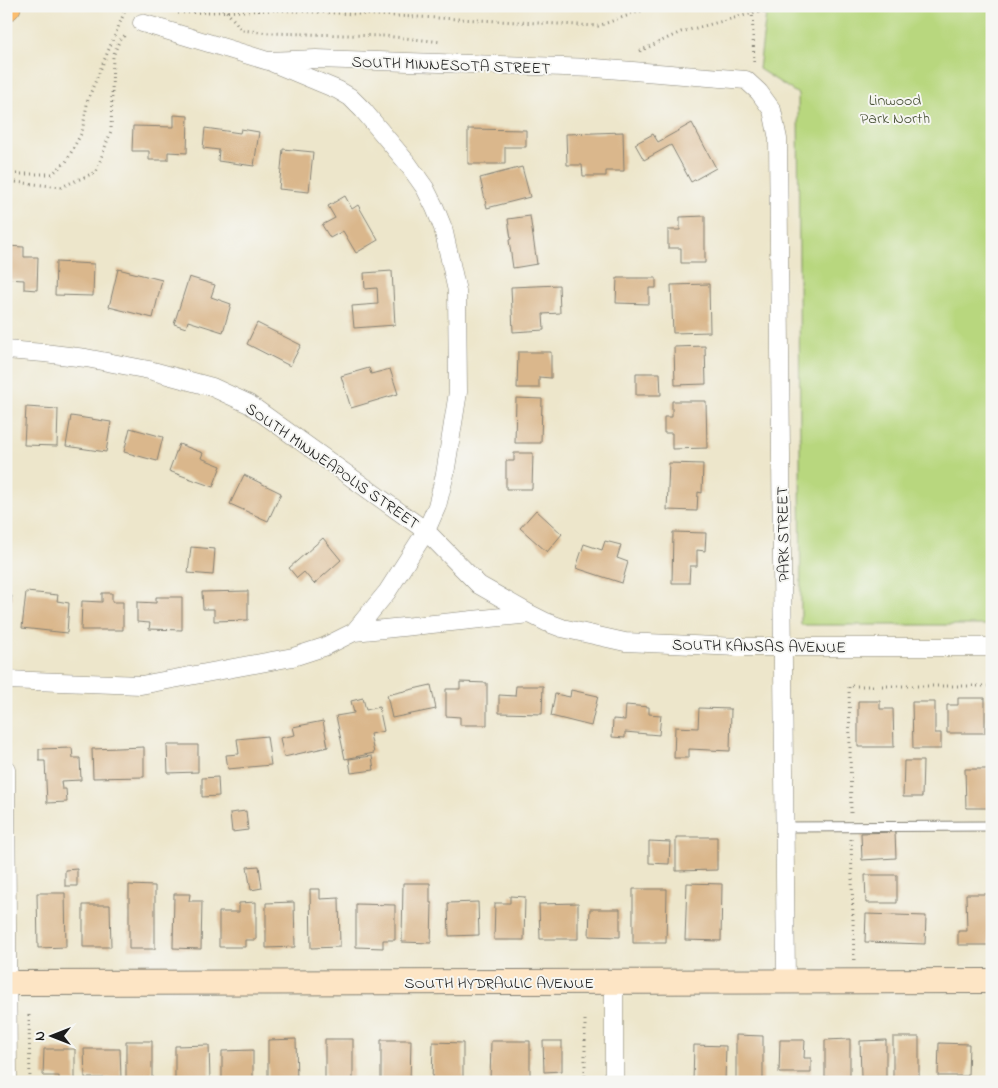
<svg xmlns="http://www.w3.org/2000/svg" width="998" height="1088" font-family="'Indie Flower',sans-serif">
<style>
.green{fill:#b8d77e;stroke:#6a7a4d}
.building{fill:#dab78c}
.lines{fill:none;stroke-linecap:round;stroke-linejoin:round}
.lane-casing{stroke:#848174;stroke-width:11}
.street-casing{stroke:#848174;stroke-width:19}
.secondary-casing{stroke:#848174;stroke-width:26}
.highway-casing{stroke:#848174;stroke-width:29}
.path{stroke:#848174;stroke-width:3;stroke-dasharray:1 4;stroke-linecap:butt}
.lane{stroke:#fff;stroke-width:9}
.street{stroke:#fff;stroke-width:18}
.secondary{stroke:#fde5c5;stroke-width:24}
.highway{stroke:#fbbd6e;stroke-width:28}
.labels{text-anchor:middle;stroke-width:4;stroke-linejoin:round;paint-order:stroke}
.street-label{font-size:16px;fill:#1c1c1c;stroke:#f6f6f2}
.park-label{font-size:16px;fill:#4b5439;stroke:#f6f6f2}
</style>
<rect width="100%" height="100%" fill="#f6f6f2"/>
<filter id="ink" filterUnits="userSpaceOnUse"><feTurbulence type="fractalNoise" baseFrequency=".02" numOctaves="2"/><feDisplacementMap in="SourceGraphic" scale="10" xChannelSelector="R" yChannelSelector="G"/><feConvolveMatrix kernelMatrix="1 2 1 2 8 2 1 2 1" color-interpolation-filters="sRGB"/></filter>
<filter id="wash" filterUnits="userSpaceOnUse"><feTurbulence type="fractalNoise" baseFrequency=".0096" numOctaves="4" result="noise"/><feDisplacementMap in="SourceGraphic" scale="20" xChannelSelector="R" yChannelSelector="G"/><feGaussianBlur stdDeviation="1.12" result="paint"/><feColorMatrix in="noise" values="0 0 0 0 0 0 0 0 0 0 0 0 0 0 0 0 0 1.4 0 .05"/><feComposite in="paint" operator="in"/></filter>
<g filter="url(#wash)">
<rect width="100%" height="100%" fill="#ede6cb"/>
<path class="green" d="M767 6H992V625H801L798 94 759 69Z"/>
<g id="blocks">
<path class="building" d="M174 115 188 116 187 153 168 152V160H149V151H132L133 126 174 127Z
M692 123 716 168 691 182 671 145 644 160 635 144 653 134 658 142Z
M205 128 240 133 241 129 259 132 254 166 218 161 219 150 203 148Z
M468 129 526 130V147H505V164H468Z
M623 132 624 171H606V176H583L582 165H567L566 134Z
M283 149 313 152 309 192 279 189Z
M522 167 530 197 487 208 480 178Z
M345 196 352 209 358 205 378 240 356 253 343 231 330 238 322 225 335 218 328 206Z
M530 216 537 264 513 268 509 240 511 239 508 219Z
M705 216V263H681V248H668V230H680V217Z
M6 246 24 247V257H38L37 290 24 289V280L6 279Z
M56 262 94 264 93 296 55 295Z
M118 269 162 280 153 318 109 307Z
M392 271 395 325 354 328 352 306 378 304 377 288 365 289 364 273Z
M189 277 215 285 211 297 231 304 223 332 188 321 186 328 174 324Z
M617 278H656V288H649V304L616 303Z
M709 284 710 332 673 333 671 285Z
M559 285 560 313 543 314 544 330 513 332 511 287Z
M257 323 301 345 290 366 247 344Z
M705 346 706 384 675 385 674 347Z
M518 352H551V378L539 377V388H517Z
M369 368 371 374 390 369 398 394 351 408 341 376Z
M636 373H660L661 395H636Z
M516 398 542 399 541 443H515Z
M672 401H706L707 448 672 449V433H664V417H672Z
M26 407 58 409 57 446 24 445Z
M71 416 111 422 106 452 66 446Z
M130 428 163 437 157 461 124 452Z
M179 444 203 453 201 458 221 466 213 487 169 471Z
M514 453H533L532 489H506V461H514Z
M669 463 703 464 702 493 698 492 697 511 667 510Z
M244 475 281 493 268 521 230 504Z
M536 510 562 534 547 552 520 528Z
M673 532 706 533 705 551 697 550V566H690L689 583H672Z
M323 538 341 560 314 584 304 572 297 578 289 568Z
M605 541 621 545 617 558 628 562 622 583 576 568 584 544 602 550Z
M191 547 215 549 213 575 188 573Z
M248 591V620L214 621V609H203L202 592Z
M26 592 58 595 57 601 69 603 67 633 22 628Z
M102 593H112V602H123V630H81L82 601 102 602Z
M6 595 12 596 7 624H6Z
M156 597H182V630L149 629 150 623 137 622V602L156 603Z
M460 682 487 683V725H460V717L446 716V689H460Z
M431 685 436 709 392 718 387 695Z
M516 686H543L542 714 499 713V695L515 696Z
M571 690 598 696 591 726 551 716 555 694 570 697Z
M363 698 366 710 379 707 384 731 370 734 374 753 345 759 336 716 354 713 351 701Z
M958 698H985V733H947V705H958Z
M858 701H880V709H893L894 747H858Z
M912 702H935V733H941V749H913Z
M626 705 649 707V714L661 715 659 735 625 732V738L612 737 613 719 625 720Z
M699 708 731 709 730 751 689 749V758H674L675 727 698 728Z
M323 721 328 747 284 757 280 738 295 735 293 727Z
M267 736 271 765 228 769 226 755 239 754 237 739Z
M167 745H198V772L168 773Z
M144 747V777L93 778 92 749Z
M72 748 73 758H80L81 780 61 781 62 789H66L67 802 47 803 45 761H39V749Z
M372 756 374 770 351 773 349 759Z
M904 761H923L922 797H903Z
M965 769H990L991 808H966Z
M218 777 219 796 202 797V778Z
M246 811 248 830 232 832 230 813Z
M895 832 896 858 862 860 861 833Z
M676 837H717V870L676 871Z
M649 841 670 842 669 864 649 863Z
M259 866 262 888 251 890 247 867Z
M77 869V886H65V870Z
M865 875H897V903H866Z
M403 883H430V903H432L431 943 402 942Z
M687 883 722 884 721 941 685 940Z
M129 885 155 886V949H129Z
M310 889H320V899L339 898 340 947 311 948Z
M633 889H667L666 943H633Z
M37 893H65L66 947 38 948Z
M174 894H190L189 901H202L201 949 173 948Z
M966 894H989V945H958V931H967Z
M510 896 525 897 524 940H494L495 903H510Z
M256 902V940H245V947H219V912H239V903Z
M294 902 295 947 266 948V903Z
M478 902 479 935 449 936 448 903Z
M578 903V939H540L539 904Z
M356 904 395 905V940H383V948L356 947Z
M83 905H110L111 947H83Z
M590 909H620V937L589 936Z
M866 914 926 916 925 944 865 942Z
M736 1035 763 1036V1082H736Z
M893 1037H919V1082H893Z
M296 1039 297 1082H268V1040Z
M325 1039H353V1082H325Z
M850 1039V1077H825V1040Z
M381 1040H411L410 1082H381Z
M780 1040H805L804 1058H811V1073H779Z
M886 1040V1077H861L860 1041Z
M126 1041H152V1082H126Z
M491 1041H530V1082H490Z
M543 1041H562V1071L544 1072Z
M433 1042 463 1043V1082H432Z
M939 1043 969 1044 968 1076H938Z
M209 1045 210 1080H175V1046Z
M694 1045 726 1046 725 1082H693Z
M44 1049H75V1082H59V1076H43Z
M84 1049H120L121 1078H85Z
M253 1050V1079H222V1051Z"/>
</g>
</g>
<g filter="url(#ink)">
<use href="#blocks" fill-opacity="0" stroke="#848174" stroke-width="1"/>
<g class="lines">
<g class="lane-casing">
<path id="lane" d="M785 827 992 826"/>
</g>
<g class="street-casing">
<path id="street" d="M142 23 268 61 316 59 595 68 746 80 759 92 772 110 778 139 786 981
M6 350 44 353 86 358 149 370 212 387 249 404 426 531 479 585 530 614 546 622 562 628 625 642 738 647H992
M354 632 530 614
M6 680 141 685 293 657 324 647 354 632 387 592 426 531 437 506 445 474 458 392 457 291 443 228 435 208 425 188 408 164 363 110 350 97 338 90 273 63
M6 769 8 1082
M614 981V1082"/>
</g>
<g class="secondary-casing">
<path id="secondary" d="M6 983 992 981"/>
</g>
<g class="highway-casing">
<path id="highway" d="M6 7 7 6"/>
</g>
<path class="path" d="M218 6 227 12 242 30 269 33 385 36 442 42
M752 6 754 65
M178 13 275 10 598 26 655 6
M640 51 681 32 753 13 773 10 787 6
M6 174H52L66 162 82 132 88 99 127 6
M6 181 61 187 96 172 111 131 113 56 120 39 127 34
M851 813 849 686H992
M851 839 854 960
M29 1015 30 1082
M585 1020V1082"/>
<use href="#lane" class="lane"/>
<use href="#street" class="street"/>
<use href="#secondary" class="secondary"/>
<use href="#highway" class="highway"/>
</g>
</g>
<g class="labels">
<g class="street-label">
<text transform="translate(451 64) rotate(2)" y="6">SOUTH MINNESOTA STREET</text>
<text transform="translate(333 465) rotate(35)" y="6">SOUTH MINNEAPOLIS STREET</text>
<text transform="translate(782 534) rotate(-91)" y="6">PARK STREET</text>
<text transform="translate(759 645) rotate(1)" y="6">SOUTH KANSAS AVENUE</text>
<text x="499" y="988">SOUTH HYDRAULIC AVENUE</text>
</g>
<g class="park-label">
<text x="895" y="105">Linwood<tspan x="895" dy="18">Park North</tspan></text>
</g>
</g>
<rect width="998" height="1088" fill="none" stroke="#f6f6f2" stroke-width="25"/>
<g transform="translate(52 1036) rotate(270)" stroke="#f6f6f2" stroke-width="4" paint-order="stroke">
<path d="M0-4L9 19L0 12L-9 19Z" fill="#1c1c1c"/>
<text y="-8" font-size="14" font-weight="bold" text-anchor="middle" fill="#1c1c1c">N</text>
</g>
</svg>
